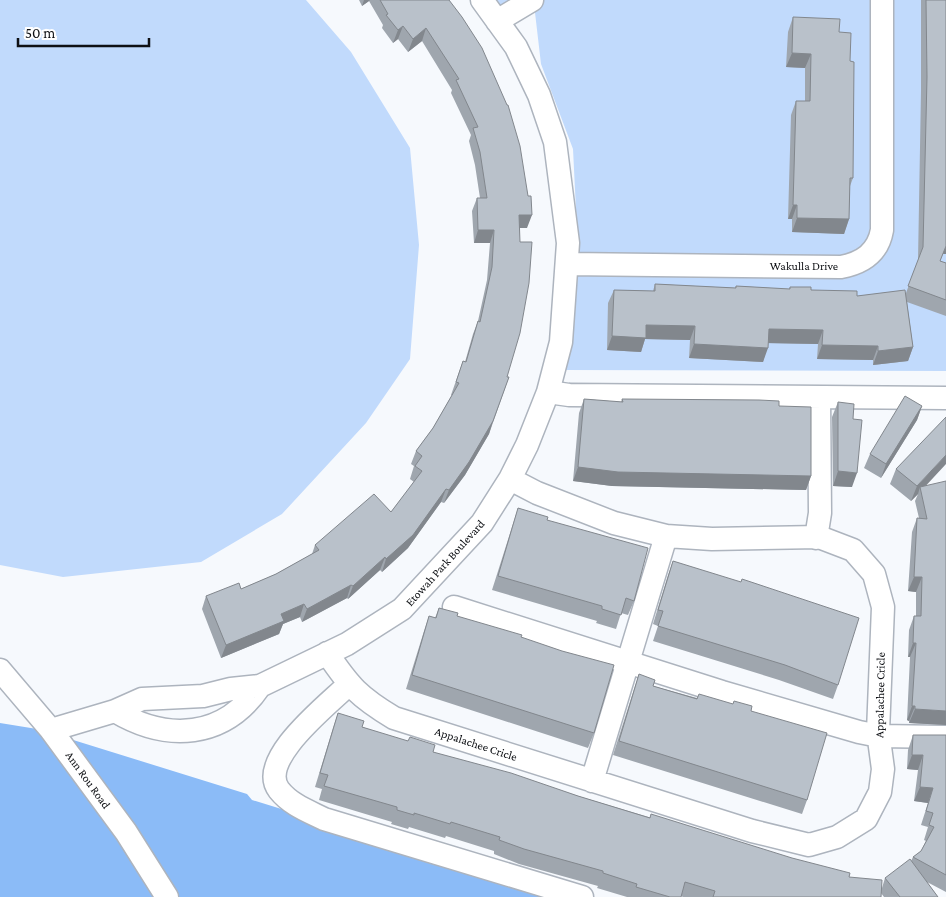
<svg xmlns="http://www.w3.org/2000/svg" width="946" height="897" font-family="'Crimson Pro',serif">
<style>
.green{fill:#c1dafc}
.forest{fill:#8bbbf7}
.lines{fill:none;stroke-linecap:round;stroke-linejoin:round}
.minor-casing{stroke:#adb4be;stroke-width:25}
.minor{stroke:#fff;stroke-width:22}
.wall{fill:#9fa6ae}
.shaded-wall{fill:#82878d}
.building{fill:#b9c1ca;stroke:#82878d}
.labels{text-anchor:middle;stroke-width:4;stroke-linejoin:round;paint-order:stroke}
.street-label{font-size:12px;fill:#0e1014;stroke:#fff}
</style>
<rect width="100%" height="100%" fill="#f6f9fd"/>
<path class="green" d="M0 0H306L351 52 410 148 419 245 410 359 366 423 282 514 201 562 63 577 0 565Z
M471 0H946V371L563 370 579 270 573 149 541 64 534 4 482 19Z"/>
<path class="forest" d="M0 723 37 729 119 839 156 897H0Z
M70 739 247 794 252 800 566 897H179L134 826Z"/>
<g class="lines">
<g class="minor-casing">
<path id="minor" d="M497 21 532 0
M567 264 841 267C862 263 878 253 882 230V0
M548 392 569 395 946 398
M816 538 820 513 819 397
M454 607 722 692 859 732 879 736 946 737
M327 653C350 687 359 697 394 718L752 831 809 845 837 837 866 819 880 792 883 769 878 732 883 607 874 574 853 550 819 537 712 539 666 536 614 523 537 493 510 479
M0 670 51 730 126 832 167 897
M348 685C329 704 256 760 279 790 291 805 308 811 324 819L582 897
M115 711C167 742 224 739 260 686
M51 730 115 711 142 699 203 696 231 689 260 686 347 644 402 609 482 523 510 479 527 445 548 392 561 342 568 243 555 142 539 95 516 47 482 0
M592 781 666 536"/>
</g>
<use href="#minor" class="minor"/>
</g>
<path class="wall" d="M359 0H449L527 228H520L507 377H509L489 434 465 475 444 503 441 502 408 548 382 572 380 570 348 599 347 598 302 622 300 617 283 624 279 634 221 658 202 609 206 596 241 589 276 574 312 554 315 545 391 512 414 482 410 479 414 466 411 464 416 451 433 428 452 395H451L463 361 465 362 473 334 478 321 487 280 490 243H474L472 211 477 198H480L475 165 469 141 471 135 451 93 452 90 422 41 408 52 398 39 393 43 382 28 383 25 369 1 362 6Z
M921 0H946V254H943L940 261 946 263V316L907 302 913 347 908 361 873 365V360L817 359 818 344 768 343 763 362 689 358 690 340 645 339 641 352 607 350 608 303 614 290 653 291 655 284 735 288 736 286 789 289 790 287 857 296 906 293 918 261 921 91Z
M793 17 839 32 850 61 853 178 850 186 849 219 844 234 792 232V219H788L791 115 796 101H805V68L786 67 788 32Z
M584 399 621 402 622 399 779 406 811 476 806 490 612 486 573 481 579 413Z
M838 402 853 419 852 487 833 486 832 417Z
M922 406 917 420 881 478 864 468 870 454Z
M896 469 926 486 946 725 909 723V721L907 720 910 657H908L909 630 914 616H916V592L908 591 912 532 917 518H919L915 501 918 494 911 501 890 484Z
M518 508 547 520 634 601 628 615 621 613 616 629 596 623 597 621 492 590Z
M673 561 838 685 833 699 779 680 653 641 658 626 653 624 668 575Z
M439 608 457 616 521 637 594 733 588 748 406 689 424 631 429 616 435 618Z
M639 674 653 686 697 698 751 711 807 800 802 814 613 755 634 689Z
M338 713 362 727 433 752 578 796 849 877 882 888 885 878 911 861 913 857 921 851 926 841 924 840 928 827 921 825 928 803 914 801 918 770 907 769 908 750 913 735H946V892L927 882 938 897H884L881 893V897H683L681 896V897H627L597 888 598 886 519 864 494 854V851L446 836 445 838 409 827 408 829 391 824 392 822 319 800 322 789 315 787 333 728Z"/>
<path class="shaded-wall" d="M364 0H370L369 1 362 6Z
M403 26 398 39 393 43 398 30Z
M426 28 422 41 408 52 413 39Z
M792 53 811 54 805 68 786 67Z
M793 205H797L792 219H788Z
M519 215H532L527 228H514Z
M797 218 849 219 844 234 792 232Z
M478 230H494L490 243H474Z
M946 246V254H943Z
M646 325 695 326 690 340 645 339 641 352 607 350 612 336Z
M769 329 823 330 818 344 764 343Z
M694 344 768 348 763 362 689 358Z
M822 345 878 346 873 360 817 359Z
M913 347 908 361 873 365 878 351Z
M922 406 917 420 881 478 886 464Z
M493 421 489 434 465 475 444 503 449 490Z
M946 455V464L921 491 920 487 918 494 911 501 917 486Z
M578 467 811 476 806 490 612 486 573 481Z
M838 471 857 473 852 487 833 486Z
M446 489 441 502 408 548 382 572 386 559Z
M385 557 380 570 348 599 353 586Z
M914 577H922L916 592 908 591Z
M351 585 347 598 302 622 307 609Z
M304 604 300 617 283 624 279 634 221 658 226 645 281 614Z
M913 643H916L910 657H908Z
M912 706H915L909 721 907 720Z
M915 709 946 711V725L909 723Z
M912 755H923L918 770 907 769Z
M920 787 933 788 928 803 914 801Z"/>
<path class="building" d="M380 0H449L462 17 482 48 507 105H508L520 146 528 196H531L532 215H519L520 242H532L529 283 520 333 507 377H509L493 421 469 462 449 490 446 489 413 535 386 559 385 557 353 586 351 585 307 609 304 604 281 614 284 621 226 645 206 596 239 583 241 589 276 574 319 550 315 545 374 494 391 512 422 471 415 466 422 456 416 451 433 428 459 383 456 382 463 361 466 362 478 321 480 322 492 267 494 230H478L477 198H487L480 152 473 128 478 127 456 80 459 79 426 28 413 39 403 26 398 30 386 15 388 14Z
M926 0H946V246L940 261 946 263V300L908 286 923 247 927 77Z
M793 17 840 19 839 32 851 33 850 61 854 62 853 178H850L849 219 797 218V205H793L796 101H810L811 54 792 53Z
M655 284 736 288V286L790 289V287H811V290L857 291V296L905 290 913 347 878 351V346L822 345 823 330 769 329 768 348 694 344 695 326 646 325V338L612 336 614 290 655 291Z
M905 396 922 406 886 464 870 454Z
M584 399 623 402 622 399 759 400 779 401V406L811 407V476L618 472 578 467Z
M838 402 854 404 853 419 862 420 857 473 838 471Z
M946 417V455L917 486 896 469Z
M946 481V711L915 709V706H912L916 643H913L914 616H921L922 577H914L917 518 927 519 920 487Z
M518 508 548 517 547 520 648 548 634 601 626 598 621 615 602 609V606L498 576Z
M673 561 741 582 742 579 859 618 838 685 785 665 658 626 663 611 658 610Z
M439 608 458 613 457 616 522 635 521 637 562 651 614 665 594 733 412 675 429 616 436 618Z
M639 674 655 680 653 686 697 699 699 694 733 704 734 701 752 706 751 711 827 733 807 800 619 741Z
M338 713 364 721 362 727 408 741 410 737 435 745 433 752 511 773 578 796 650 818 651 814 792 858 850 873 849 877 882 880 881 897H713L715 891 685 882 681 897H670L636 887 637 884 603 873V871L524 849 499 840 500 837 451 822 450 824 414 813V815L397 810V807L324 786 328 775 320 773Z
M913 735H946V875L913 857 921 851 934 827 929 825 933 813 926 811 933 788 920 787 923 755H912Z
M910 859 938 897H900L885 878Z"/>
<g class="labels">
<g class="street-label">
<text x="804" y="270">Wakulla Drive</text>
<text transform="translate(445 563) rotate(-48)" y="4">Etowah Park Boulevard</text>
<text transform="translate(880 695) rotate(-89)" y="4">Appalachee Cricle</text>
<text transform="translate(476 744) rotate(18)" y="4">Appalachee Cricle</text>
<text transform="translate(88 780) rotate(54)" y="4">Ann Rou Road</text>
</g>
</g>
<path d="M18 38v8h131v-8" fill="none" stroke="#0e1014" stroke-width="2.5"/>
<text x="25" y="38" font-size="15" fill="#0e1014" stroke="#ffffff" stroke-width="4" paint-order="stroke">50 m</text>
</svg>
